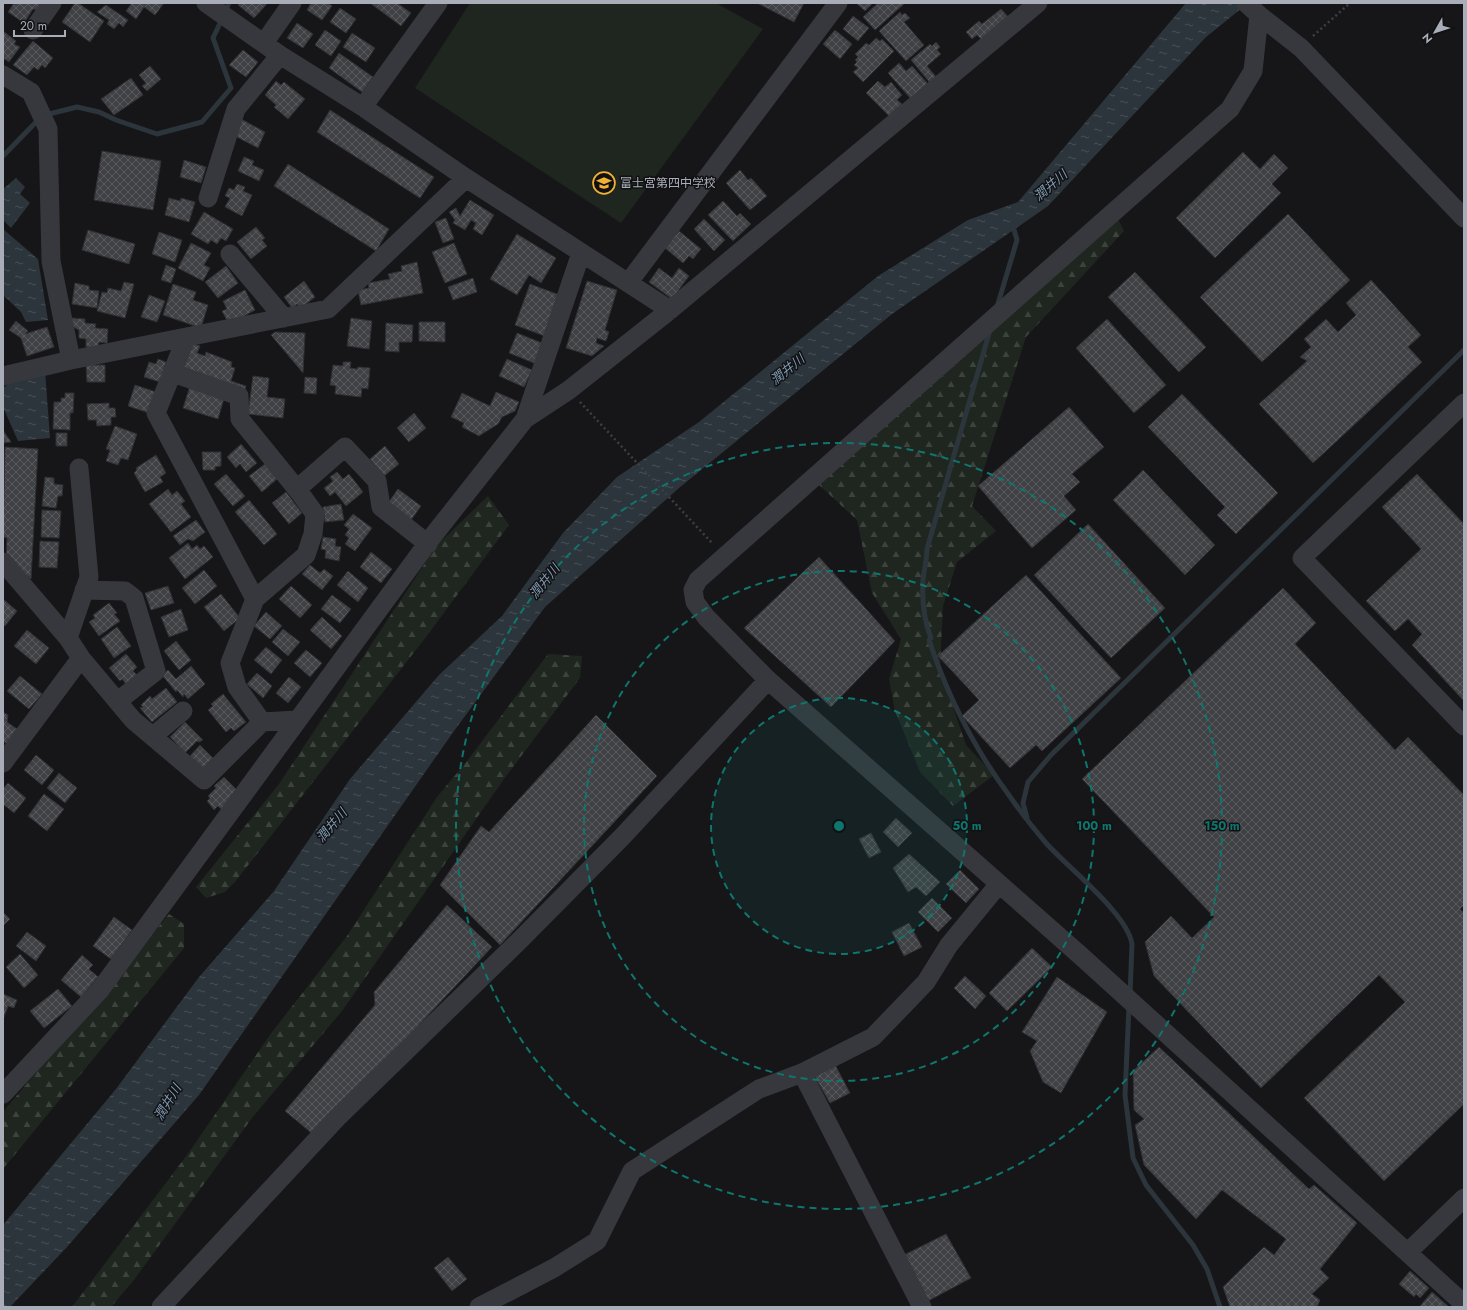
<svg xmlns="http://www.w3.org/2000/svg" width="1467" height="1310" font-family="Jost,'Noto Sans JP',sans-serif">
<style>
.grass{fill:#1e261f}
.forest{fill:url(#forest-firs)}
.water{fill:url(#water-ripples)}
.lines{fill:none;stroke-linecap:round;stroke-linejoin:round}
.stream{stroke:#2c353c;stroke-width:5}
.building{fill:url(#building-cross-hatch);stroke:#303034}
.path{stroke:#3d3f44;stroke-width:2.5;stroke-dasharray:2 3;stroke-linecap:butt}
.minor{stroke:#37383d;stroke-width:19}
.ring{fill:none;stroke:#0f766e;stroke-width:2;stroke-dasharray:7 5}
.labels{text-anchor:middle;stroke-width:3;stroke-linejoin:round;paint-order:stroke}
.poi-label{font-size:12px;fill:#a8adb8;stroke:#111113;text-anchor:start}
.water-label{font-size:13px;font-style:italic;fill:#7f9bb3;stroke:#111113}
.centre{fill:#0f766e;stroke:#111113;stroke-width:2}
.ring-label{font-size:12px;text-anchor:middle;font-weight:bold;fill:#0f766e;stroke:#111113;stroke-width:3;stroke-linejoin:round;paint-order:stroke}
</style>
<defs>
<pattern id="forest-firs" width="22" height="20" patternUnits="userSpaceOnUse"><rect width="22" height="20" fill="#1e261f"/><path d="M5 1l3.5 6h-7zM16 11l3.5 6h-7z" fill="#3c433d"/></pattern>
<pattern id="water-ripples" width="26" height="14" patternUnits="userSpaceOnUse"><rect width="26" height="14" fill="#2c353c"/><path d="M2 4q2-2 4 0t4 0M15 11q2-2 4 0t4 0" fill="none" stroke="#485056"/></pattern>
<pattern id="building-cross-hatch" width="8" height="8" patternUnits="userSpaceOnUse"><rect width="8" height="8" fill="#404145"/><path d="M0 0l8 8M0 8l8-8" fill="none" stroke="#595a5e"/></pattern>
</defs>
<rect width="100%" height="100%" fill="#161618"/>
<path class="grass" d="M470 3H716L763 29 621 223 415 88Z"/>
<path class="forest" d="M1117 217 1124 231 1026 337 972 506 996 531 957 562 943 606 940 669 966 745 994 775 953 806 920 772 895 711 889 679 901 639 872 593 857 520 819 485Z
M488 496 509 525 426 637 235 882 225 892 206 898 196 887 279 784 437 545Z
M548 654 582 656 580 678 504 779 342 1011 252 1118 134 1280 111 1307H72L187 1155 272 1032 347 936 437 797 467 761Z
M169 914 184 924V948L3 1169V1112Z"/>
<path class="water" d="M1186 3H1248L1205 38 1048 206 892 314 679 488 545 607 454 731 199 1095 67 1247 10 1307H3V1225L116 1089 199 977 274 891 350 779 439 675 502 616 563 533 617 477 699 422 878 276 968 220 1018 202Z
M16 178 25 187 20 194 30 203 11 228 3 220V189Z
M3 229 38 259 48 320 26 322 21 312 3 295Z
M45 370 50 438 18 441 3 407V388L18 376Z"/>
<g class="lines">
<path class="stream" d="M225 12 229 3
M45 115 77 107 99 112 116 120 157 134 202 122 231 88 213 38 222 19
M3 156 39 119
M997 307 1017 240 1012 223
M990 330 927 549C927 560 924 569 923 580 922 599 924 621 931 638L929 640C948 697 975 750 1011 798 1022 814 1034 829 1046 843 1068 868 1127 913 1132 944L1130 994
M1027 818 1023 803 1028 782 1051 755 1464 350
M1129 1006 1125 1095 1133 1158 1146 1185 1193 1245 1207 1269 1220 1307"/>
</g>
<path class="building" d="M14 3H42L37 10 33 9 24 23 8 12Z
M75 3H78L104 21 90 42 62 22Z
M132 3H164L155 15 144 7 136 19 126 11Z
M240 3H266L267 4 254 18 238 5Z
M311 3H328L332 6 322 20 307 10Z
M370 3H397L411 13 401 26Z
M757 3H804L794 22Z
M856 3H873L865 11Z
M878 3H905L875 30 863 17Z
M106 5 128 20 123 27 119 23 114 29 107 24 109 20 97 12Z
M340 8 356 19 346 33 330 22Z
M1001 9 1010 19 983 41 977 35 972 39 966 32 979 21 982 24Z
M900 12 902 15 905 13 910 18 904 22 924 45 906 61 879 31Z
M853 16 869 28 858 41 843 29Z
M297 23 313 34 303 48 287 38Z
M325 30 341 41 331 56 315 45Z
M835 30 852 44 840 59 823 44Z
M3 31 16 41 14 44 20 47 9 62 3 58Z
M352 33 375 48 366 62 343 47Z
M876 38 880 41 882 39 894 51 863 82 853 72 858 68 854 65 857 62 855 60 858 57 855 54 866 43 869 45Z
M33 41 53 58 45 68 42 65 38 70 34 67 27 75 13 65Z
M936 42 940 47 937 50 941 54 927 66 937 78 931 84 911 60 930 44 932 46Z
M243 50 258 62 246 77 229 65Z
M339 53 373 77 362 92 329 68Z
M899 63 906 71 912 66 928 84 911 99 888 73Z
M150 66 161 79 147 91 142 86 146 83 139 75Z
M131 78 143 95 114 115 101 99Z
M276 81 281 85 284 82 305 99 288 119 274 107 276 105 265 95Z
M878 81 885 87 891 82 902 95 897 100 902 104 889 116 866 93Z
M330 110 434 177 420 198 317 132Z
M241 119 265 132 258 148 235 136Z
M102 151 161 161 153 210 94 200Z
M1243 152 1260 169 1274 154 1288 168 1272 184 1281 193 1215 258 1176 218Z
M244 157 254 161 252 165 264 170 259 181 238 171Z
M184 160 206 167 201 183 180 177Z
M288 164 389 229 376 251 274 186Z
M740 170 748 180 751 178 767 196 750 210 726 183Z
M237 184 245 187 243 191 252 195 242 216 225 207 230 198 225 196 229 188 234 190Z
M169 198 180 201 181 198 195 202 189 222 165 215Z
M470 200 494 215 482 235 473 229 476 223 471 220 465 230 453 223 455 220 449 212 456 208 460 216Z
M723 201 737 216 740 213 751 224 733 241 708 215Z
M204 212 233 229 226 241 221 238 217 244 211 240 208 244 191 234Z
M1288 214 1350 280 1262 362 1200 297Z
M446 218 454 239 443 243 435 222Z
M704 219 725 240 714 251 694 229Z
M256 227 265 238 262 240 267 246 251 259 237 242Z
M88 230 135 244 129 264 82 250Z
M679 231 701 249 693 259 689 256 683 263 665 248Z
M159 232 182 240 175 262 152 254Z
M517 234 556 258 541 283 529 275 517 295 490 279Z
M191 243 211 253 204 265 210 268 203 281 178 268Z
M454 243 467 274 445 283 432 252Z
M417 262 423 293 361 305 358 290 369 288 368 283 390 279 388 274 402 271 401 266Z
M166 265 176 269 171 283 161 280Z
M226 266 238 283 218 298 205 282Z
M659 268 672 278 679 268 689 276 672 299 649 282Z
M1135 272 1206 347 1179 372 1108 297Z
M473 278 477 292 453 300 448 287Z
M1371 280 1421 335 1408 347 1422 362 1313 463 1259 404 1307 361 1300 357 1311 347 1304 339 1326 319 1338 332 1356 315 1346 303Z
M304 281 315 297 301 308 297 304 292 308 284 297Z
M587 281 617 290 605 330 609 332 606 341 597 338 596 343 604 346 592 356 566 348Z
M124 282 134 284 125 318 97 311 102 292 107 293 108 288 121 291Z
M75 283 89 286V290L99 291 97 308 72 304Z
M173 284 196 292 193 300 208 305 201 328 163 315Z
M530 284 565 297 550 338 515 325Z
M245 290 255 310 229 324 222 311 227 309 223 301Z
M149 295 165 301 157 322 141 317Z
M72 318 85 319V323L96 324 95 328 108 329 107 343 99 342 98 348 86 347V339L79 338V330L71 326Z
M351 318 372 321 369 349 347 346Z
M1107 319 1166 385 1134 413 1076 348Z
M16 321 28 331 25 334 47 327 54 347 27 356 21 338 9 330Z
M419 322H445V342L419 341Z
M386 323 413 325 412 342H399V352L385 351Z
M275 332 305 333 303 373 271 335Z
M517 333 547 345 539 365 509 353Z
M191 343 200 346 197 353 205 356 206 352 232 362 231 367 235 368 231 381 246 386 244 393 181 371Z
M158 359 166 362 160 382 144 377 149 362 156 364Z
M507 359 532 370 524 387 499 376Z
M343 362H351L350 368 357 369 358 367 370 368 368 389 362 388 361 397 335 394 336 386 330 385 333 365 343 366Z
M86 365H105V382H87Z
M253 376 269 378 267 397 285 399 283 418 248 414Z
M305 377 317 378 316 394 304 393Z
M191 383 225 395 218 419 183 408Z
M135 385 156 392 149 413 128 406Z
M496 392 519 402 515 411 502 417 498 424 482 434 479 436 462 427 464 423 451 417 462 393 490 406Z
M65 393H74L73 413H70V430L53 429 54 402H61V398H65Z
M1182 394 1278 493 1236 534 1217 515 1225 507 1148 427Z
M109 403V408H115L116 417H111V425L97 426 96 420H88L87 404Z
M1069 407 1104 447 1072 474 1080 482 1064 496 1076 510 1032 548 978 486Z
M414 413 426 428 409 442 397 428Z
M115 426 137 434 128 460 121 458 118 465 106 461 110 450 106 449Z
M3 430 11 442 3 443Z
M56 433H67V446H56Z
M241 444 257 463 246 472 240 464 236 468 227 457Z
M385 446 399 464 384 476 370 459Z
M5 447 38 449 31 579 6 559 7 538 3 537Z
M202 452H221V466L215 467V470H203Z
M156 455 166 473 160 477 163 482 145 492 134 473 137 470 136 468Z
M265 464 277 479 262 492 249 476Z
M1143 470 1215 545 1185 575 1113 500Z
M337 472 343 479 349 474 363 492 346 506 335 492 330 496 324 488 333 481 330 477Z
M226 474 245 496 233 506 214 484Z
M1417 474 1464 524V701L1412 645 1422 634 1408 619 1395 631 1366 601 1421 549 1382 507Z
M45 477 54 478V484L63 485 62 496H58L56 508 42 506Z
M168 489 172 495 177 491 185 501 181 504 191 517 171 532 149 504Z
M398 489 421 506 411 520 388 503Z
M286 492 302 513 289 524 272 503Z
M249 500 277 534 264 545 235 512Z
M341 504 344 520 325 522 323 507Z
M42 510 61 511 59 538 41 537Z
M353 514 372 528 355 551 345 544 349 538 345 535 349 529 344 525Z
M196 520 205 532 193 541 188 539 180 545 173 536Z
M1088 524 1165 608 1111 658 1034 575Z
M323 537 336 539 335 546 341 547 339 561 325 558 326 550 321 549Z
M40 541 59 542 57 568 39 567Z
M188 543 192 549 197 545 200 549 204 546 213 557 185 579 169 558Z
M371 552 392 569 381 583 360 567Z
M819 557 895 641 831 707 744 628Z
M310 565 320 573 324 569 333 576 322 590 302 574Z
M204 570 217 586 195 604 182 588Z
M348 571 368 588 358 602 337 585Z
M1026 575 1121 678 1042 751 1036 745 1010 768 962 716 979 700 938 656Z
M168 586 174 603 151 610 145 593Z
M291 586 312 605 300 618 279 599Z
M1283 588 1316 623 1295 644 1395 750 1408 737 1464 795V905L1460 909 1464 913V1104L1384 1181 1304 1098 1405 1002 1379 975 1261 1088 1154 976 1145 942 1171 916 1192 938 1214 917 1082 779Z
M221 594 240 618 224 631 204 607Z
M332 595 351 609 340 623 321 609Z
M3 599 17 611 5 626 3 625Z
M109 603 117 613 114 614 120 621 99 636 89 622 95 618 93 615Z
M181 609 188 630 169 637 161 617Z
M266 612 282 626 270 639 254 626Z
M322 617 342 636 331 649 310 630Z
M117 627 131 646 114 658 101 639Z
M283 629 300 642 288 656 272 642Z
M27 630 49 648 36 664 14 646Z
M176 641 191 660 179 670 164 651Z
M266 647 282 660 271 674 254 660Z
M306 650 322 663 310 677 294 663Z
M126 654 137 667 133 671 137 675 126 684 122 679 120 681 109 668Z
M191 666 205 684 188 699 184 694 183 697 177 690 176 692 162 675 168 670 176 679Z
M257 673 272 686 263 698 247 684Z
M20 676 42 694 29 709 7 691Z
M289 677 301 687 288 703 276 693Z
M166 688 177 702 152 722 140 708 143 707 141 705 150 696 152 699Z
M223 694 246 722 234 731 231 728 226 732 208 710 213 706 211 704Z
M3 712 8 715 7 722 17 729 7 744 3 741Z
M596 715 657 776 500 945 440 885 481 826 489 832Z
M185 722 203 740 199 742 197 741 185 753 170 737Z
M200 745 214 759 204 770 190 756Z
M36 755 54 770 42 785 24 770Z
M59 773 77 788 65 803 47 788Z
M224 777 240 793 222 810 218 806 214 810 207 801 210 798 208 796 216 788 214 786Z
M8 783 26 798 14 813 3 804V789Z
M44 794 64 809 47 831 28 816Z
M896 818 912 833 898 847 883 832Z
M871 833 881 852 869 858 859 839Z
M909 854 940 882 926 896 916 887 908 892 893 868Z
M960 870 979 889 966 903 946 884Z
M932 898 952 918 938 932 918 912Z
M447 905 492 947 315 1136 285 1111 375 1005 374 992Z
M3 912 10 919 3 926Z
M114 917 132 930 111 959 93 946Z
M909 923 922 947 904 956 892 932Z
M27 932 46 946 36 961 16 946Z
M1032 948 1052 967 1007 1011 989 993Z
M20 954 38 975 24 988 6 967Z
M82 955 93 965 89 969 98 977 81 997 61 980Z
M965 976 986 996 975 1009 954 988Z
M1057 977 1107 1012 1061 1093 1043 1082 1030 1051 1037 1041 1022 1032Z
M58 989 72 1006 44 1028 30 1011Z
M3 994 17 1000 14 1008 8 1006 3 1020Z
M1159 1047 1309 1189 1314 1185 1357 1223 1320 1269 1329 1278 1312 1294 1320 1300 1317 1307H1230L1223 1287 1264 1247 1274 1255 1286 1239 1222 1190 1196 1219 1144 1165 1135 1125 1144 1119 1134 1110 1133 1071Z
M833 1061 850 1093 830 1103 812 1072Z
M946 1234 971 1278 928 1301 902 1256Z
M448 1257 467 1279 452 1291 434 1268Z
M1410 1271 1429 1288 1420 1298 1416 1294 1414 1297 1399 1284Z
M1432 1292 1449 1307H1422L1420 1306Z"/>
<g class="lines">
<path class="path" d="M1313 36 1350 3
M580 402 713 544"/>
<path class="minor" d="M206 3 280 55 363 107 466 178 670 310
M1246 3 1259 15 1301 48 1464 218
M1259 15 1253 71 1230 109 698 580 693 590 695 602 706 617 768 680 1081 956 1464 1304
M33 30 52 3
M264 43 292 3
M3 75 31 92 48 129 51 261 71 360
M363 107 438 3
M208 198 236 109 280 55
M230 254 284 318
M628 283 838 3
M186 338 156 413 255 599
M173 373 239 396 240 419 300 493 315 514 313 534 306 555 255 599 230 663 237 687 262 722 297 720
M3 376 71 360 328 309 466 178
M1464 403 1302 558 1464 726
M525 419 581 253
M297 489 345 447 377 481 381 507 428 544
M3 562 68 638 81 658 133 720 204 780 262 722
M84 590 125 591 134 598 156 671 118 701
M68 638 89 577 79 468
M153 736 183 711
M3 763 81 658
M802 1073 922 1307
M3 1094 100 990 432 537 525 419 569 390 670 310 1038 3
M1408 1252 1464 1198
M161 1307 337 1118 520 940 622 837 768 680
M479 1307 554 1268 597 1241 632 1171 759 1089 802 1073 873 1037 926 982 949 945 999 884"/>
</g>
<circle cx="839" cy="826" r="128" fill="#0f766e" fill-opacity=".12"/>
<g class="ring">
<circle cx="839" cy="826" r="128"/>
<circle cx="839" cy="826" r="255"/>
<circle cx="839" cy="826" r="383"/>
</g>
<defs>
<g id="school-ring" transform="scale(1.15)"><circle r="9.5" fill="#111113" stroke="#f2b134" stroke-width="1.5"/><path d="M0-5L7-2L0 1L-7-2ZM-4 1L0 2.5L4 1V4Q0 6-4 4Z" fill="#f2b134"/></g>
</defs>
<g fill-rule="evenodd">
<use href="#school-ring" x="604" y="183"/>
</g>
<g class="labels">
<g class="poi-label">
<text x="620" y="187">富士宮第四中学校</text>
</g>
<g class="water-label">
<text transform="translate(1050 185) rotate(-41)" y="5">潤井川</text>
<text transform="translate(787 369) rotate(-39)" y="5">潤井川</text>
<text transform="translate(544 581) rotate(-51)" y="5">潤井川</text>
<text transform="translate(331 825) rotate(-49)" y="5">潤井川</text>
<text transform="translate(167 1102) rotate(-59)" y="5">潤井川</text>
</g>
</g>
<circle cx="839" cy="826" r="6" class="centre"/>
<g class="ring-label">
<text x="967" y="830">50 m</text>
<text x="1094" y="830">100 m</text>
<text x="1222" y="830">150 m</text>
</g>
<rect width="1467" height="1310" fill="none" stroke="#a8adb8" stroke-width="8"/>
<g transform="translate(1435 32) rotate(231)" stroke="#111113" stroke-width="3" paint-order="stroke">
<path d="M0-3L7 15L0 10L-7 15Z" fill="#a8adb8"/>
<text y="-6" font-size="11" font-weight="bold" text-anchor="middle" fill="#a8adb8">N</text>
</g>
<path d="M14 30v6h51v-6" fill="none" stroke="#a8adb8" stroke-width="2"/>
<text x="20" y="30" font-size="12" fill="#a8adb8" stroke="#111113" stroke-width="3" paint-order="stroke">20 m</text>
</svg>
